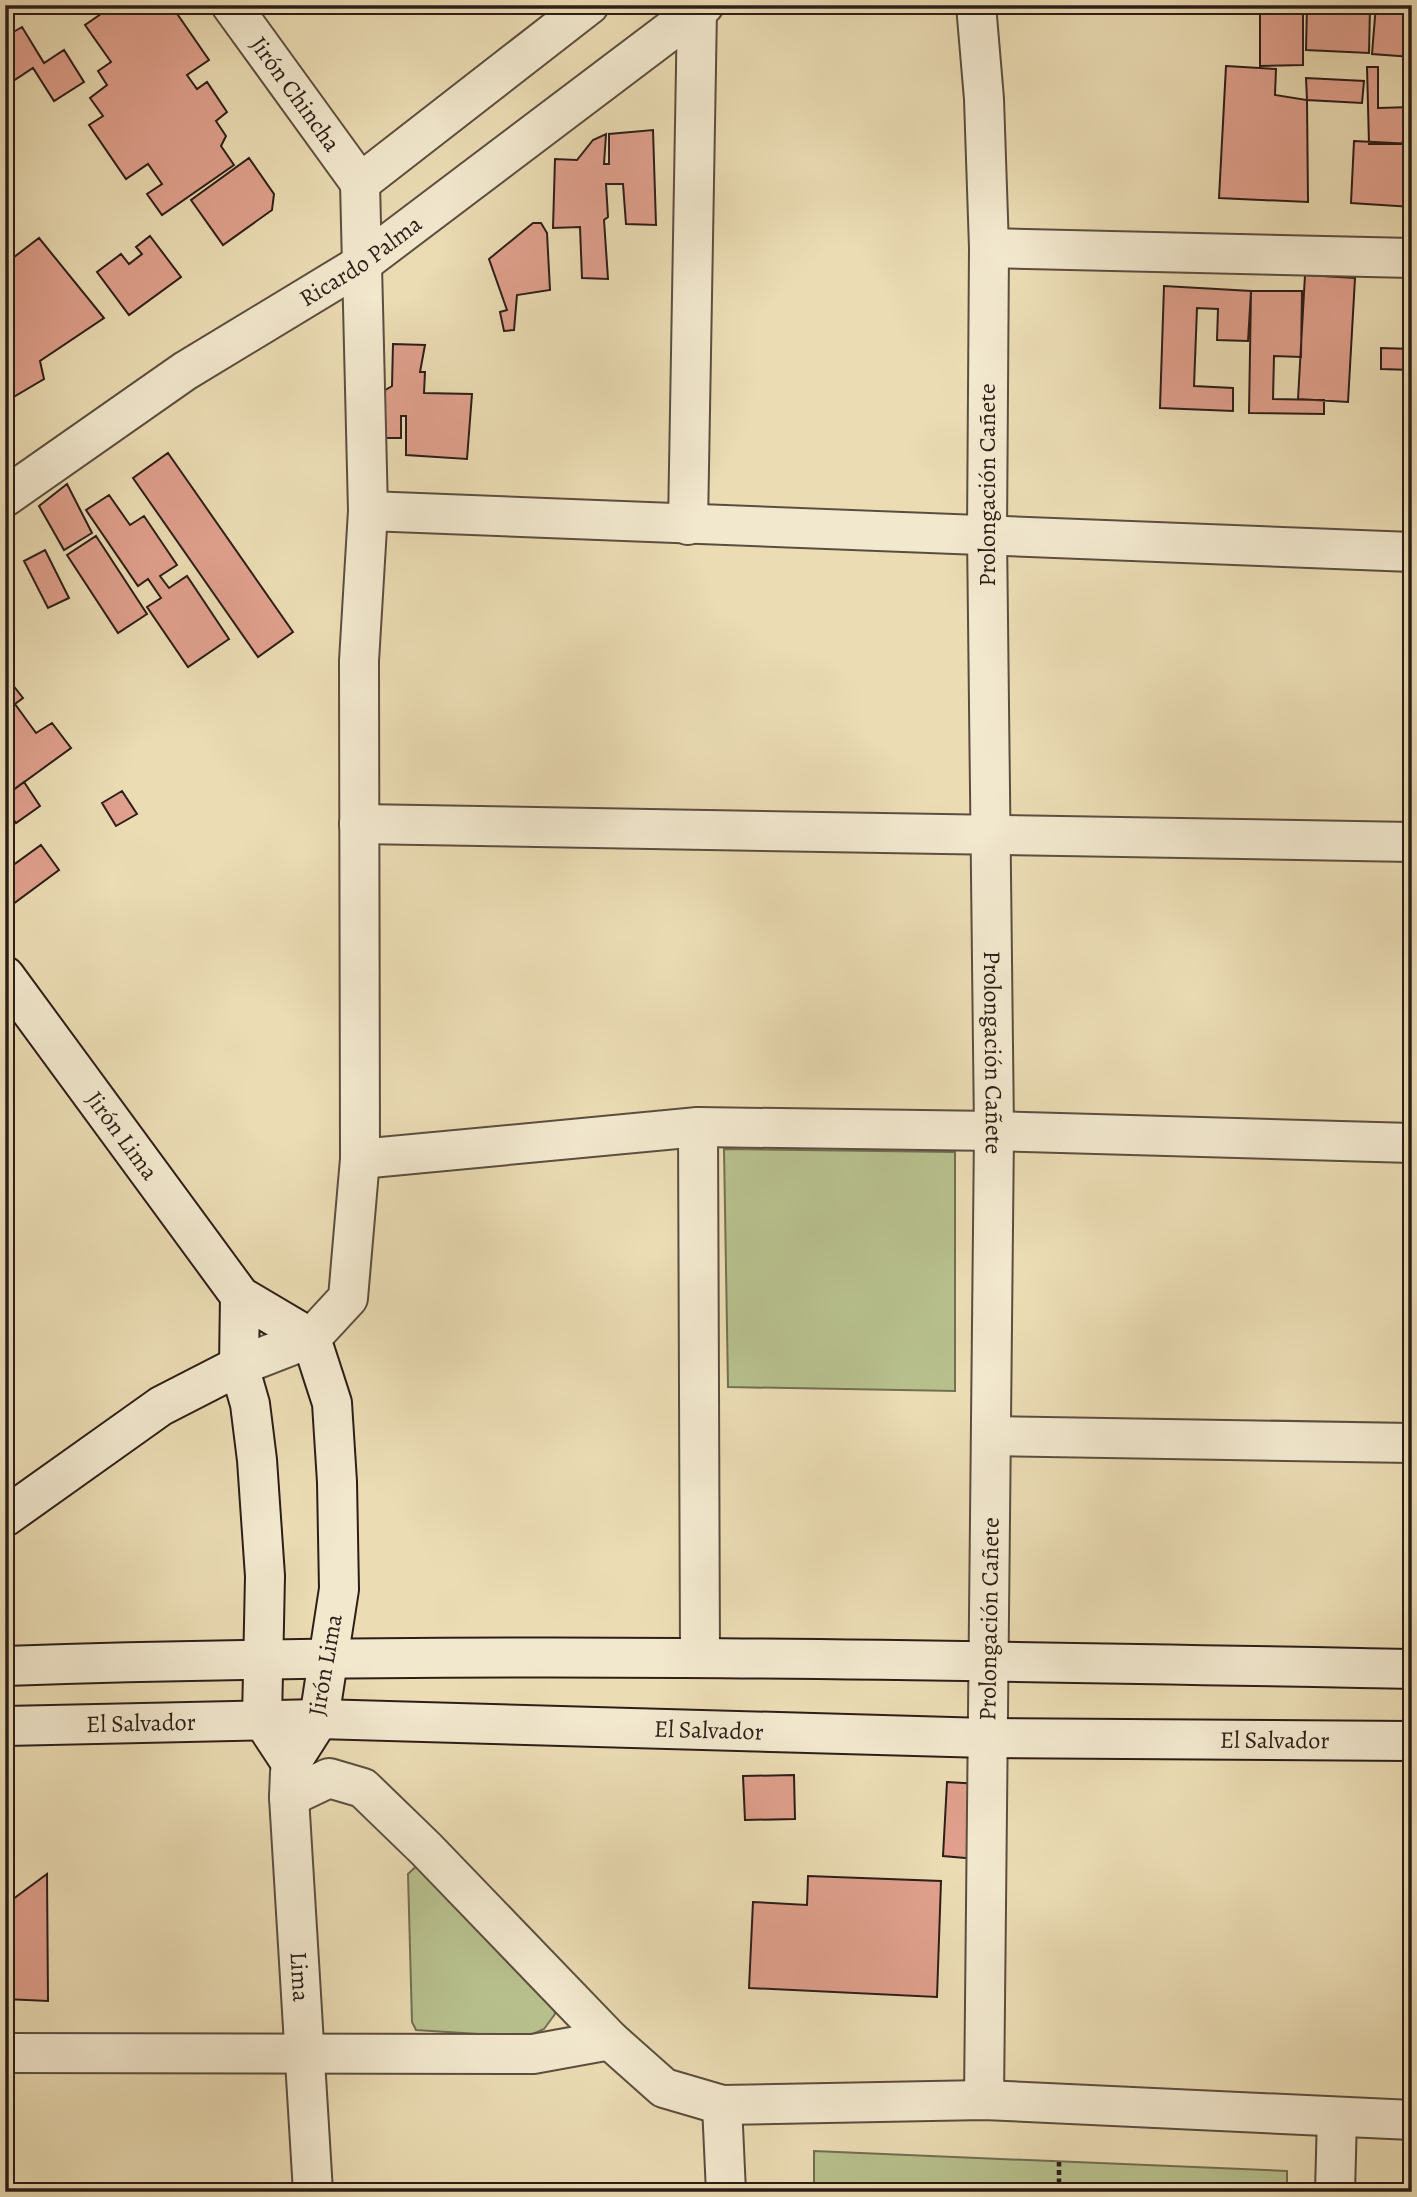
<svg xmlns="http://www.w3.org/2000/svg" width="1417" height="2197" font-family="Alegreya,serif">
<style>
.green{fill:#b7c08d;stroke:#726f52;stroke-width:2}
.building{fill:#e0a08d;stroke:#2d1e18;stroke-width:2}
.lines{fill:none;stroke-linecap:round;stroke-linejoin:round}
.street-casing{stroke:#5c4e3f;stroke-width:42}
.secondary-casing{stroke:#2d1e18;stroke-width:42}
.path{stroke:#2d1e18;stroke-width:4.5;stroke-dasharray:5 3.5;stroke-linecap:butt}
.street{stroke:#f2e8ce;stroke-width:38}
.secondary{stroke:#f2e8ce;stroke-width:38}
.labels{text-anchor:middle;stroke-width:5;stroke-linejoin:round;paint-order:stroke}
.street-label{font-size:24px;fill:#2d1e18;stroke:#f2e8ce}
</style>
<rect width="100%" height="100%" fill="#ebdcb4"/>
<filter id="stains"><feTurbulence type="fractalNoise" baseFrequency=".00286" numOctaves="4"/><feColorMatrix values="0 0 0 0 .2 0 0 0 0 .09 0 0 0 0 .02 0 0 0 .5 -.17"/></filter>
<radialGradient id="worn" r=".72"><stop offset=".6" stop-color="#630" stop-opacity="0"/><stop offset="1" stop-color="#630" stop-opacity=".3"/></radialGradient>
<path class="green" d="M724 1149 955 1152V1391L728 1387Z
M424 1859 552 1997 555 2014 544 2029 526 2037 416 2030 412 2022 408 1874Z
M814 2151 1287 2171V2192H814Z"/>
<path class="building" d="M114 5H171L209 60 187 75 197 89 207 82 227 112 216 121 226 136 221 146 234 165 162 215 147 194 162 184 148 164 126 179 89 125 103 116 90 98 107 85 98 71 111 62 85 25Z
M1260 5H1303V65L1260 66Z
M1307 5 1370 7 1369 53 1306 50Z
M1376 5 1412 8V57L1372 54Z
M22 27 44 63 64 50 84 82 54 101 33 68 10 83 5 75V37Z
M1226 66 1276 69 1275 95 1307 100 1308 202 1219 198Z
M1367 67H1378V108L1412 107V132H1406L1402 144H1369Z
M1306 78 1364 81 1362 103 1307 100Z
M653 130 656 225 626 224 623 184H606L608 217 604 220 608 279 582 278 580 227 553 228 555 159 577 160 593 140 606 134 604 164H609V134Z
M1354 141 1412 144V207L1351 203Z
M249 158 274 194 272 210 223 245 191 200Z
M533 223H541L547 233 550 290 517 295 514 330 504 331 500 312 507 310 489 259Z
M150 236 181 277 129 315 97 272 121 254 129 264 142 254 136 247Z
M39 238 104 318 40 361 44 379 5 402V264Z
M1305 275 1355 278 1348 402 1298 399Z
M1164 286 1251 291 1248 341 1217 340 1218 309 1197 308 1194 386 1233 388V411L1160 408Z
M1251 291H1302L1301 357 1274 356 1273 399 1324 400V414L1249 413Z
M393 344 425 345 420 372H425L424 393 472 394 467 459 406 455V416H401V438H385L382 392 392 386Z
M1381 348 1412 349V370L1381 369Z
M168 453 293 632 258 657 133 478Z
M67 484 92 533 64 550 39 506Z
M109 495 130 525 144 516 177 565 160 576 169 588 187 576 229 639 188 667 147 607 161 598 148 579 138 586 86 510Z
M96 536 147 614 118 633 67 555Z
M45 550 69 598 48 608 24 561Z
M5 675 23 698 15 704 36 733 52 723 71 748 5 796Z
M24 782 40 806 16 823 5 808V796Z
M122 791 137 814 116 826 102 803Z
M41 845 59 870 9 907 5 901V871Z
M794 1775 795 1819 745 1820 743 1776Z
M947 1782 980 1784 976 1859 943 1856Z
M47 1874 48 2001 5 1999V1905Z
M808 1876 941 1881 937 1997 749 1988 753 1902 807 1905Z"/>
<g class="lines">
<g class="street-casing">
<g id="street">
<path id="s1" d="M231 5 360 183"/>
<path id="s2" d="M976 5 984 99 989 248 987 534 994 1131 984 2100"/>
<path d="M360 183 589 5"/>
<path d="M989 248 1412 258"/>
<path id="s3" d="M5 497 185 371 360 265 704 5"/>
<path d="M368 511 1412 552"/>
<path d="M688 525 697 10"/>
<path d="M359 824 1412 842"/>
<path d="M698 1127 700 1656"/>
<path d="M360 1159 698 1127 994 1131 1412 1143"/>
<path d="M239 1366 311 1338 348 1298 360 1159 359 661 368 511 360 183"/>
<path d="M993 1436 1412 1443"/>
<path id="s4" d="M290 1772 289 1797 313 2192"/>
<path d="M289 1797 329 1778 363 1788 426 1849 610 2040 664 2088 722 2105 984 2100 1412 2120"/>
<path d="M5 2053 533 2054 610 2040"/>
<path d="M722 2105 726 2192"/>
<path d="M1335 2192 1337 2117"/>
</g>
</g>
<g class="secondary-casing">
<g id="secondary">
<path id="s5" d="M5 976 240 1296 311 1338 332 1403 337 1482 339 1589 319 1719 291 1763 262 1719 265 1576 257 1460 250 1404 239 1366 240 1296"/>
<path d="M5 1517 161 1406 239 1366"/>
<path d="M5 1666C474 1650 943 1660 1412 1669"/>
<path id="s6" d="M5 1726 319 1719 986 1738 1412 1741"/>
</g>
</g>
<path class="path" d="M1059 2192V2162"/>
<use href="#street" class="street"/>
<use href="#secondary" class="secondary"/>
</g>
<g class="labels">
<g class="street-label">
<text dy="8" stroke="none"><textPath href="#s1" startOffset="110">Jirón Chincha</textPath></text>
<text dy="8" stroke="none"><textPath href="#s3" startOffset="427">Ricardo Palma</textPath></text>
<text transform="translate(987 485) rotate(-90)" y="8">Prolongación Cañete</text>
<text dy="8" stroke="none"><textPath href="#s2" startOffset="1048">Prolongación Cañete</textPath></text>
<text dy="8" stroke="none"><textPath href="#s5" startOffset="198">Jirón Lima</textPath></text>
<text transform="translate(989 1619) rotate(-89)" y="8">Prolongación Cañete</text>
<text transform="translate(325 1665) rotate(-80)" y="8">Jirón Lima</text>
<text dy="8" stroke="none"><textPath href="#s6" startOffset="136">El Salvador</textPath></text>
<text dy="8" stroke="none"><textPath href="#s6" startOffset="704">El Salvador</textPath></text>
<text dy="8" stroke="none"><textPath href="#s6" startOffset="1270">El Salvador</textPath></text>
<text dy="8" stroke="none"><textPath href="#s4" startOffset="205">Lima</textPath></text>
</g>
</g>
<rect width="1417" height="2197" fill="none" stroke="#ebdcb4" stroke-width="28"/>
<rect x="7" y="7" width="1403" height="2183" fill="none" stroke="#2d1e18" stroke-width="3.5"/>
<rect x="14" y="14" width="1389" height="2169" fill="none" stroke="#2d1e18" stroke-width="2"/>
<rect width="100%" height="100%" filter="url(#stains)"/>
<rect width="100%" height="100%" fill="url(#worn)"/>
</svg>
